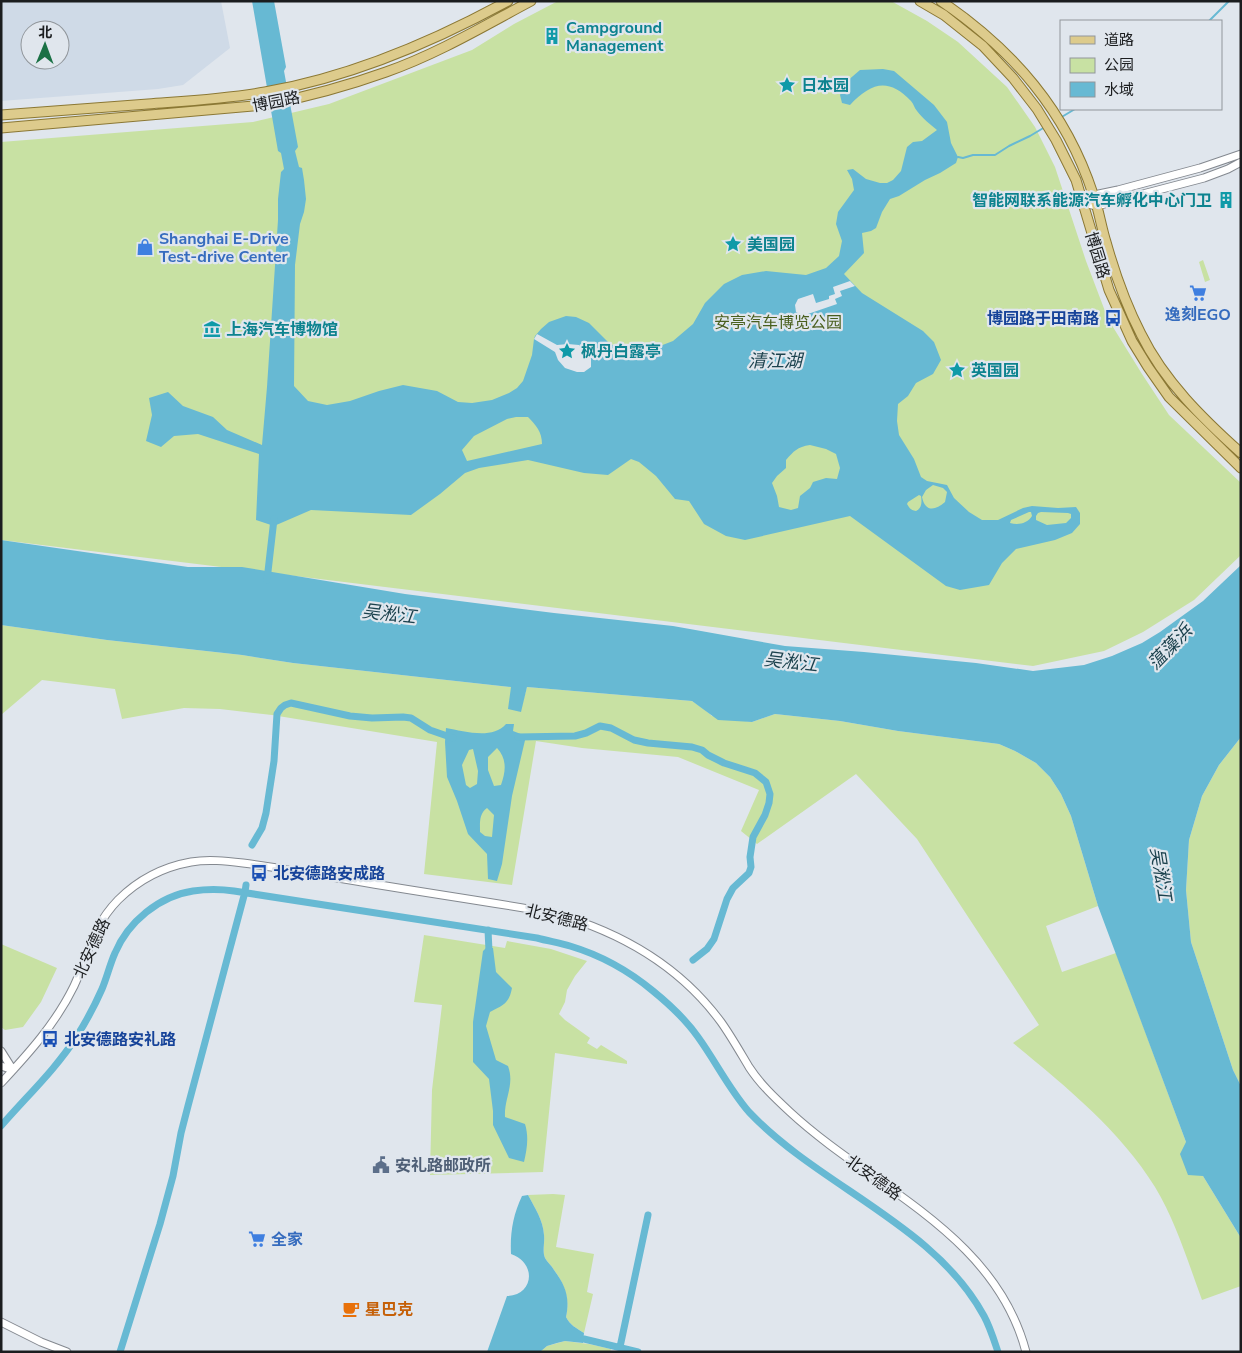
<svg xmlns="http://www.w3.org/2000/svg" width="1242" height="1353" font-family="'Nunito Sans','Noto Sans SC',sans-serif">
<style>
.built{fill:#cfdae7;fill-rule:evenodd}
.green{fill:#c8e1a3}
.water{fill:#67b9d3;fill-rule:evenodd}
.pier{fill:#e0e6ed}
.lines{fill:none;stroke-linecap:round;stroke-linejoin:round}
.stream{stroke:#67b9d3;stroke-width:2}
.canal{stroke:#67b9d3;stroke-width:7}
.tertiary-casing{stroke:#848990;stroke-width:9}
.primary-casing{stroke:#8b7834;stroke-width:11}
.tertiary{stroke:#fff;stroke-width:7}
.primary{stroke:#ddcb8c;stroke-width:9}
.labels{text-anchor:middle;stroke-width:4.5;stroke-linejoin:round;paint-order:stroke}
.culture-label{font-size:16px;font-weight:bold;fill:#0d838f;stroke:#e0e6ed;text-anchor:start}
.street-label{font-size:16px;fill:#1b1d1f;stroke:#e0e6ed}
.shop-label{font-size:16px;font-weight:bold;fill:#366cbe;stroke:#e0e6ed;text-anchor:start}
.transit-label{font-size:16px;font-weight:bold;fill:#164399;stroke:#e0e6ed;text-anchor:start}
.park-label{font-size:16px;fill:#495f1e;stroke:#e0e6ed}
.service-label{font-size:16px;font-weight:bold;fill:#4e5e75;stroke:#e0e6ed;text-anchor:start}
.food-label{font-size:16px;font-weight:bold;fill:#c56008;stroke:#e0e6ed;text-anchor:start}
.water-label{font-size:18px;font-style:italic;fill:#1c424e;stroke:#e0e6ed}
</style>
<rect width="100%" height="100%" fill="#e0e6ed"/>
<path class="built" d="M1 1H221L230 48 183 85 158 89 1 101ZM30 30H60V60H30Z"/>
<path class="green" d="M558 1H891L927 21 958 42 1007 87 1035 127 1055 167 1086 261 1108 319 1142 374 1169 415 1241 483V555L1194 600 1143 632 1104 651 1033 666 1 540V142L253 122 329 104 472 50 514 24Z
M1203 260 1210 280 1205 282 1199 262Z
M1 625 107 640 242 655 293 663 511 687 520 712 527 687 692 701 704 709 712 716 752 722 775 714 840 721 898 731 999 744 1015 751 1036 763 1050 777 1061 794 1071 816 1098 906 1046 926 1062 972 1116 953 1186 1142 1203 1176 1241 1238V1286L1202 1300C1188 1262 1176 1222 1155 1187 1120 1130 1064 1085 1013 1043L1039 1025 917 839 856 774 757 844 741 831 759 790 678 757 582 748 536 741 512 885 424 874 437 742 272 715 220 709 184 708 122 719 115 689 42 680 1 715Z
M1241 737V1086L1233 1070 1191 942 1186 890 1189 840 1202 796 1219 765Z
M424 935 505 948 507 941 551 949 587 961 575 976 567 990 565 1002 559 1014 565 1020 590 1038 587 1043 597 1049 601 1045 624 1059 627 1061V1064L555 1053 543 1172 430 1175 432 1090 442 1005 414 1002Z
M1 944 57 968 41 1002 23 1027 5 1030 1 1027Z
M553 1194 565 1195 556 1247 594 1254 587 1292 593 1294 584 1333C576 1328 570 1325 566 1317 570 1299 565 1285 554 1270 552 1266 547 1262 545 1258 542 1251 545 1242 544 1235 543 1220 535 1208 528 1195Z
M565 1341 589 1344 611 1349 610 1352H540L547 1346Z"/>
<path class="water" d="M252 1H274L286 67 284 71 298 147 295 151 299 167 302 168 304 180 306 199 304 212 300 224 295 265 294 386 308 401 327 405 350 401 379 391 403 385 437 391 458 402 472 403 492 400 509 393 517 388 523 381 532 355 534 339 535 336 541 329 549 322 566 316 576 317 589 323 610 344 619 347 647 351 673 341 693 324 705 303 724 284 742 275 766 271 806 275 826 268 839 256 842 241 836 224 838 212 854 190 852 179 847 170 853 169 866 179 880 183H887L893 180 901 171 907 147 913 142 922 141 937 130C930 124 922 118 917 111 914 108 914 104 911 101 888 77 871 83 850 105L842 103 840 95 846 82 860 70 883 69 894 71 934 105 947 122 951 143 958 157 956 163 940 173 925 180 899 196 890 199 882 212 876 228 871 231 862 233 864 253 844 274 862 293 923 331 934 342 941 360 933 374 916 383 908 396 898 404 897 421 899 435 914 459 921 477 927 481 947 485 954 498 969 512 982 520H998L1023 508 1032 506 1058 508 1076 507 1080 513V524L1072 533 1055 540 1016 549 1002 563 989 585 960 590 946 586 850 516 745 540 726 536 704 524 689 501 675 499 656 476 639 462 631 459 608 475 584 473 528 460 479 468 465 473 440 494 411 515 311 510 274 526 256 520 259 454 198 434 174 436 161 447 146 441 152 415 149 398 168 392 183 406 213 417 227 430 262 445 267 387 278 220V199L281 172 284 169 281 153 278 151ZM516 417H528C536 425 542 432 542 444L467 461 462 450 474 436 507 419ZM810 445 826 449 836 454 840 468 837 479 826 478 813 482 810 488 800 496 798 508 791 510 779 507 777 496 772 483 777 476 786 468V460C794 451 797 447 810 445ZM933 485 943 488 947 492 945 502C935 511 925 512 922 497L926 490ZM919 495 921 496C922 502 922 508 916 511 911 510 910 509 907 504L908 502ZM1029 512H1031L1032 516C1027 524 1018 525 1010 523L1011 520ZM1041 512 1068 513 1071 514V518L1066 523 1047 525 1036 520V516L1038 513Z
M1 540 188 567H242L405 594 554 613 673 626 785 646 864 652 976 663 1033 671 1084 665 1112 656 1142 643 1160 632 1203 601 1241 565V737L1219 765 1202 796 1189 840 1186 890 1191 942 1233 1070 1241 1086V1238L1203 1176 1188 1175 1180 1154 1186 1142 1098 906 1071 816 1061 794 1050 777 1036 763 1015 751 999 744 898 731 840 721 775 714 752 722 718 720 692 701 527 687 521 712 508 709 511 687 293 663 242 655 107 640 1 625Z
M506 724H514L513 731 526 736 512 796 502 864 497 881 488 879 487 854 468 834 457 801 447 777 445 742 446 728C464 731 492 740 506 724ZM497 748C507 759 506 771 501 785L494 786 488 770V757ZM473 749 478 771 477 784 470 788 466 785 462 765 469 750ZM487 808 494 815 492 837 485 836 480 832C480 822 479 814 487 808Z
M486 948H493L496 972 512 988C509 1004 503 1005 490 1012L486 1026 496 1060 508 1066C515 1085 504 1098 505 1117L525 1124C529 1137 527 1149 524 1162L509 1158 493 1125V1111L489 1079 473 1062V1022L483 951Z
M528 1195C535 1208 543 1220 544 1235 545 1242 542 1251 545 1258 547 1262 552 1266 554 1270 566 1286 570 1298 566 1317 570 1325 576 1328 584 1333L583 1343 565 1341 557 1343 547 1346 540 1352H487L507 1296C534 1295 537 1263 511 1254 510 1233 513 1215 522 1196Z"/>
<path class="pier" d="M850 281 855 286 840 291 842 296 835 299 837 304 805 315H801L796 312 795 305 798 299 813 294 816 303 829 299V296L835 294 833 287Z
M537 334 557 345 568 344 579 345 589 356 591 359V367L584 372H577L565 368 558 360 555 352 534 339Z"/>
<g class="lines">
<path class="stream" d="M1209 21 1229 1
M1060 118 1075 109
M958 157 963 158 973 155H995L1009 146 1030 136 1045 127"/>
<path class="canal" d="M267 580 274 519
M518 737 575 736 586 733 600 726 611 728 634 740 648 743 692 747 702 750 708 755 724 763 755 773 766 782 770 794 769 803 765 815 753 837 750 857 751 867 749 873 733 888 727 899 714 939 707 949 693 960
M252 845 262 828 266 813 274 761 277 714 281 708 285 705 291 703 350 716 372 718 403 717 411 718 430 730 453 738
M488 930 489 951
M1 1126C27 1096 56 1069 77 1036 87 1020 95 1005 102 989 107 977 110 964 115 953 128 922 159 896 193 891 207 889 220 889 234 891L537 938C548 941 560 943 570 946 600 955 629 971 653 991 669 1004 686 1020 698 1037 716 1062 729 1089 749 1112 820 1187 934 1224 984 1316 990 1327 994 1340 998 1352
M584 1339 638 1352
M620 1347 648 1215
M120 1352 160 1224 173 1176 181 1133 188 1106 245 892 246 885"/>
<g class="tertiary-casing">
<path id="tertiary" d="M1083 203 1094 195 1118 190 1200 168 1241 154
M1083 203 1097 206 1204 178 1228 169 1241 162
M1 1051 13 1070
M1 1066 13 1070
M1 1083C29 1053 56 1023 74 986 89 954 91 928 118 900 138 880 163 867 191 862 208 859 226 861 243 863 277 867 310 874 344 879 413 891 484 901 553 913 621 932 679 965 721 1022 731 1036 740 1052 749 1067 760 1084 775 1098 790 1112 872 1188 995 1233 1026 1352
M1 1322 41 1342 67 1352"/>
</g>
<g class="primary-casing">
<path id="primary" d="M920 1 944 15 983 46 1013 78 1037 109 1056 140 1076 180 1109 290 1132 341 1148 367 1169 397 1241 468
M941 1C1013 50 1066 111 1093 194 1099 210 1101 226 1106 242 1115 274 1126 305 1141 334 1164 381 1203 419 1241 453
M1 115C50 111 99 108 148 104 187 101 226 99 265 92 351 77 431 43 508 1
M1 128 265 105C306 97 347 86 386 72 437 54 484 26 531 1"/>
</g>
<use href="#tertiary" class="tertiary"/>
<use href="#primary" class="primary"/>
</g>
<defs>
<g id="building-bare" transform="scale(1.35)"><path d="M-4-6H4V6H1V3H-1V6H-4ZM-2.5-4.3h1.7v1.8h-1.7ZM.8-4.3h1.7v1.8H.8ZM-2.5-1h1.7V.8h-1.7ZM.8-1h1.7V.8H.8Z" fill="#0f9aa8" stroke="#e0e6ed" stroke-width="2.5" paint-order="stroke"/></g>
<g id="sight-bare" transform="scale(1.35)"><path d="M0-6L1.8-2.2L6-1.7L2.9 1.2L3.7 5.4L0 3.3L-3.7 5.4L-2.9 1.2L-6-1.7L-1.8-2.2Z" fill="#0f9aa8" stroke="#e0e6ed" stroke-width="2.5" paint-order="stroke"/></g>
<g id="shop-bare" transform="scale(1.35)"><path d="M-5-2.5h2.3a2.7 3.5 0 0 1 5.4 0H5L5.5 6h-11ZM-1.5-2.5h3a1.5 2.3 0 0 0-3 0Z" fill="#3f7fe0" stroke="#e0e6ed" stroke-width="2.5" paint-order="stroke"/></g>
<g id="supermarket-bare" transform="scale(1.35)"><path d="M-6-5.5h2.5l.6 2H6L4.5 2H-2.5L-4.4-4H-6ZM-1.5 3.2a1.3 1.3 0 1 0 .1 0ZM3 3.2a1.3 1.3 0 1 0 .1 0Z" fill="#3f7fe0" stroke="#e0e6ed" stroke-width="2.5" paint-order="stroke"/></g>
<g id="bus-bare" transform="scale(1.35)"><path d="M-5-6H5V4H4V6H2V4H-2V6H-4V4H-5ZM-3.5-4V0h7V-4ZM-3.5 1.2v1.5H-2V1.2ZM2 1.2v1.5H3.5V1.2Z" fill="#1a4fb4" stroke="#e0e6ed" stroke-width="2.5" paint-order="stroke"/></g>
<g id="museum-bare" transform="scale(1.35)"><path d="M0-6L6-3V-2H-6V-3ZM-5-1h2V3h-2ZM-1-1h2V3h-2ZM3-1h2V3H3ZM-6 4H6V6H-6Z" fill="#0f9aa8" stroke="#e0e6ed" stroke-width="2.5" paint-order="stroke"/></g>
<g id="civic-bare" transform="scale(1.35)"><path d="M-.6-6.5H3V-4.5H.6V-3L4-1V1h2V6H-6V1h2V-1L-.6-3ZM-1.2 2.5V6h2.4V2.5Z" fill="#5c6f8a" stroke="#e0e6ed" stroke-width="2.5" paint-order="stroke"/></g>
<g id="cafe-bare" transform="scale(1.35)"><path d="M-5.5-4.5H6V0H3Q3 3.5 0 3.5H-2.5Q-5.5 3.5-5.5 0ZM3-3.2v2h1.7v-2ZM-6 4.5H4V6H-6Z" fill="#e8710a" stroke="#e0e6ed" stroke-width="2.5" paint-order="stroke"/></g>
</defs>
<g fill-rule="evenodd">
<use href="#building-bare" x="552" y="36"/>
<use href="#sight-bare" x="787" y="85"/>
<use href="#building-bare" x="1226" y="200"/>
<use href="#sight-bare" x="733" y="244"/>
<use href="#shop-bare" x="145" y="247"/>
<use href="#supermarket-bare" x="1198" y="293"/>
<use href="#bus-bare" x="1113" y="318"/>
<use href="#museum-bare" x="212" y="329"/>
<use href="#sight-bare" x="567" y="351"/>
<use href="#sight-bare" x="957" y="370"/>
<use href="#bus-bare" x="259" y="873"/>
<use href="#bus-bare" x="50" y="1039"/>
<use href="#civic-bare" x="381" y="1165"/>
<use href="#supermarket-bare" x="257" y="1239"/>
<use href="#cafe-bare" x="351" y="1309"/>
</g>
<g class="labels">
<g class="culture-label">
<text x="566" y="33">Campground<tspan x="566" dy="18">Management</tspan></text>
<text x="801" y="91">日本园</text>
<text x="1212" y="206" text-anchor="end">智能网联系能源汽车孵化中心门卫</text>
<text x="747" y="250">美国园</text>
<text x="226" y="335">上海汽车博物馆</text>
<text x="581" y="357">枫丹白露亭</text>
<text x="971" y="376">英国园</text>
</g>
<g class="street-label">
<text transform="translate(276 101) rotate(-11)" y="6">博园路</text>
<text transform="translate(1098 255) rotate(73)" y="6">博园路</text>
<text transform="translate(557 917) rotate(14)" y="6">北安德路</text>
<text transform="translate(91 948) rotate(-65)" y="6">北安德路</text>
<text transform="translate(874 1177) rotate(36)" y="6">北安德路</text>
</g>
<g class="shop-label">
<text x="159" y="244">Shanghai E-Drive<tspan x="159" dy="18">Test-drive Center</tspan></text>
<text x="1198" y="320" text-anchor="middle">逸刻EGO</text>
<text x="271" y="1245">全家</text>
</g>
<g class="transit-label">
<text x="1099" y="324" text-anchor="end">博园路于田南路</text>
<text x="273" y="879">北安德路安成路</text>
<text x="64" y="1045">北安德路安礼路</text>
</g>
<g class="park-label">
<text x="778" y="328">安亭汽车博览公园</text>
</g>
<g class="service-label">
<text x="395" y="1171">安礼路邮政所</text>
</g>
<g class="food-label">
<text x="365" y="1315">星巴克</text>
</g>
<g class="water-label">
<text x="775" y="367">清江湖</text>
<text transform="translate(389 614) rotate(7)" y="6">吴淞江</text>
<text transform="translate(1170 647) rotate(-46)" y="6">蕰藻浜</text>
<text transform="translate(791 662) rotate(7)" y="6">吴淞江</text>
<text transform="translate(1161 874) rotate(81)" y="6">吴淞江</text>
</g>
</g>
<rect width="1242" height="1353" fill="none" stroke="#1b1d1f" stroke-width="5"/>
<rect x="1060" y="20" width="162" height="90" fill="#e0e6ed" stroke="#91969b"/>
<rect x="1070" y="36" width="25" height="8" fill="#ddcb8c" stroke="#91969b"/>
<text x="1104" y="45" font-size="15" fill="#1b1d1f">道路</text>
<rect x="1070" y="58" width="25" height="15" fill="#c8e1a3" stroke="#91969b"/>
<text x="1104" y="70" font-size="15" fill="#1b1d1f">公园</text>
<rect x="1070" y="82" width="25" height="15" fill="#67b9d3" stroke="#91969b"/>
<text x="1104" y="95" font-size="15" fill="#1b1d1f">水域</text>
<g transform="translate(45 45) rotate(1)"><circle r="24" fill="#e0e6ed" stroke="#91969b"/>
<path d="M0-4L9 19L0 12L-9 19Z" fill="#1a7145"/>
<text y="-8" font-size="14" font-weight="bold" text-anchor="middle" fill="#1b1d1f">北</text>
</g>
</svg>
